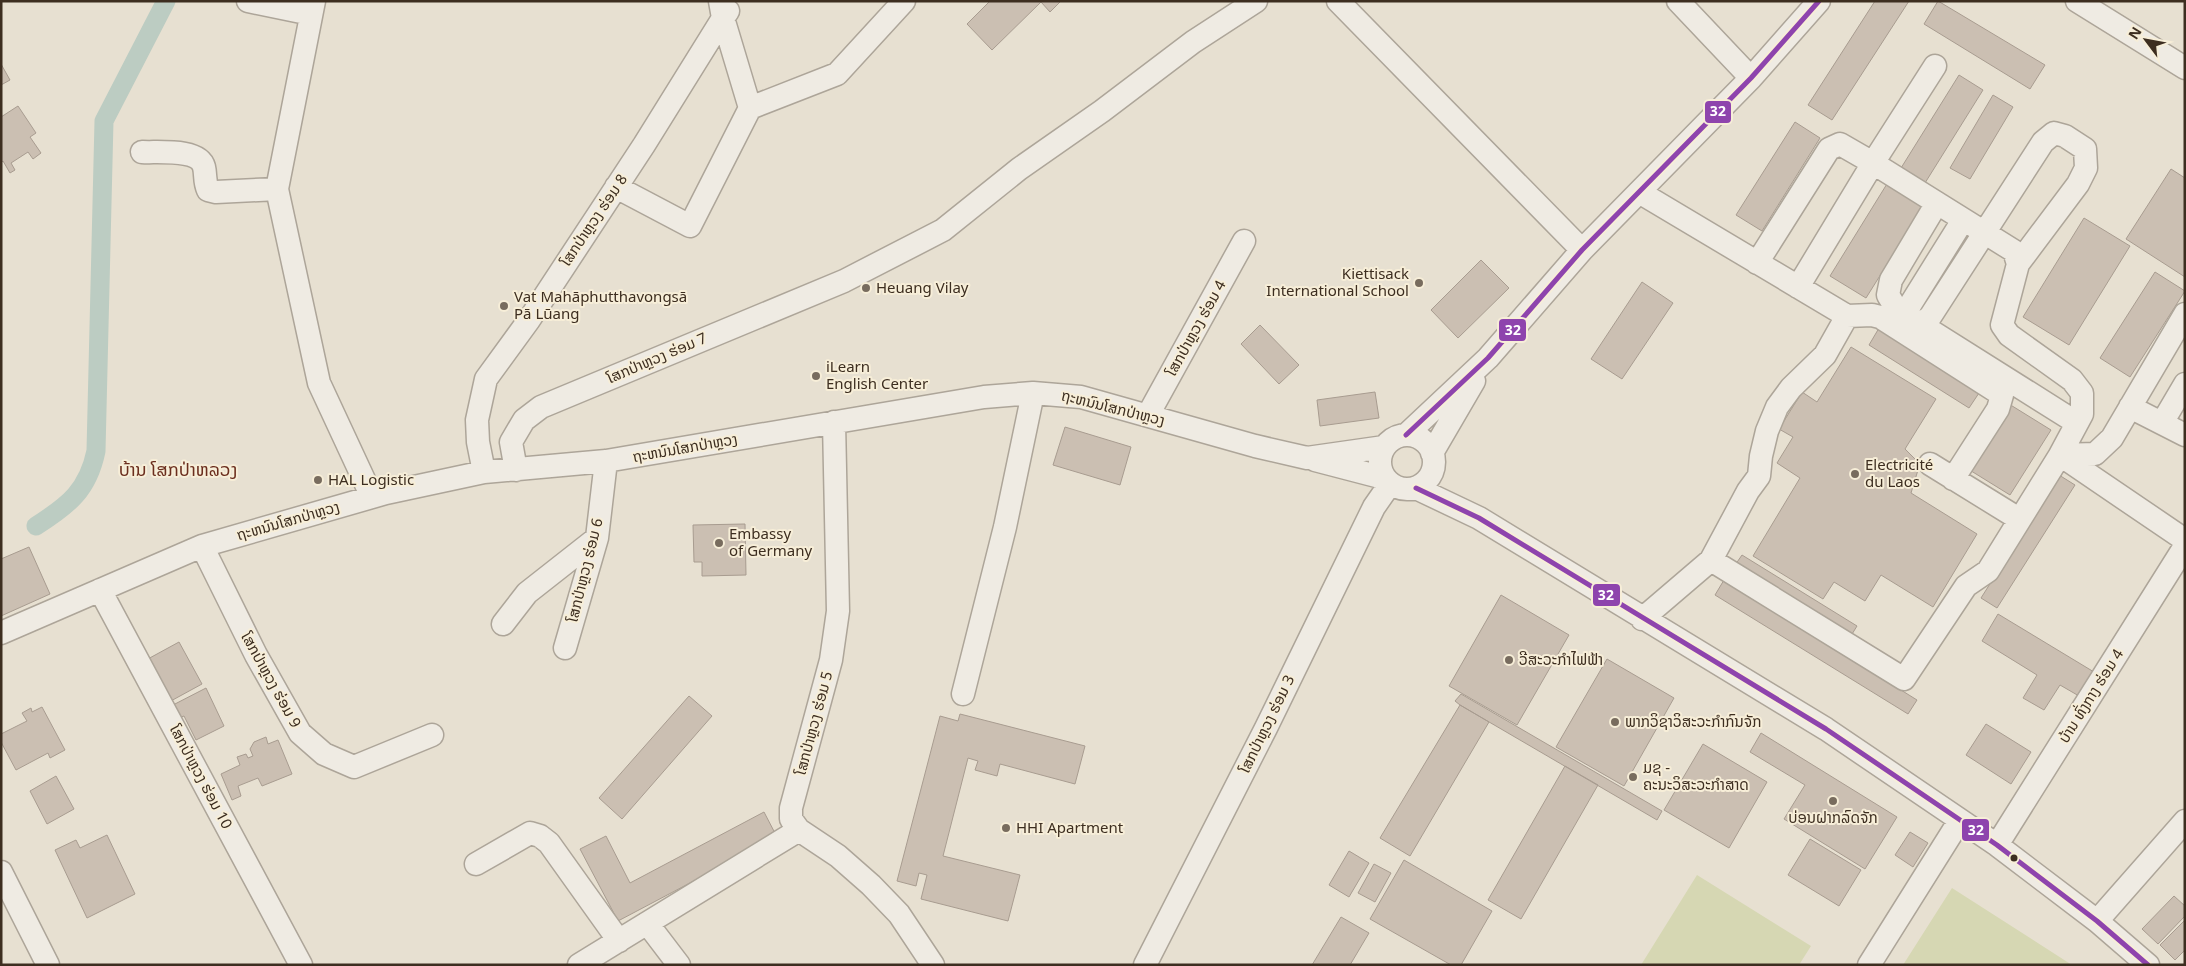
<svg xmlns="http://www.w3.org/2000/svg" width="2186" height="966" font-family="Georgia,'Noto Sans Lao',serif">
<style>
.green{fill:#d6d7b3}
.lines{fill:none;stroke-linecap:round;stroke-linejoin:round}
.canal{stroke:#bcccc2;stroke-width:19}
.building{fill:#cbbfb2;stroke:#a89c90}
.minor-casing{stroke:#ada599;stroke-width:25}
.minor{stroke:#efebe3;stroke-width:22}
.bus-1-casing{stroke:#f7eed8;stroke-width:9}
.bus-1{stroke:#8e44ad;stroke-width:5}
.poi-dot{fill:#786c5e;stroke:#f7eed8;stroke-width:2}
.bus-dot{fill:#3d2e20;stroke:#f7eed8;stroke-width:2}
.labels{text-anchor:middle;stroke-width:4;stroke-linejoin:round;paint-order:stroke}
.street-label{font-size:15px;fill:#3d2e20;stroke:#f7eed8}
.poi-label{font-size:15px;fill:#3d2e20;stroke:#f7eed8;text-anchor:start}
.quarter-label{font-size:18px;fill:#6b2e1e;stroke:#f7eed8}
.line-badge{stroke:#f7eed8;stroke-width:2}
.badge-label{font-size:14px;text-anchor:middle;font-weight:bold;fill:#fff}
</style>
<rect width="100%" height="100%" fill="#e7e0d1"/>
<path class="green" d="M1697 875 1811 946 1799 965H1641Z
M1952 888 2072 965H1903Z"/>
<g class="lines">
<path class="canal" d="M36 526C69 505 88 490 96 451L104 121 166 1"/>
</g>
<path class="building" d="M990 1H1061L1050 12 1041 2 992 50 967 24Z
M1875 1H1909L1832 120 1808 105Z
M1938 1 2045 65 2030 89 1924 24Z
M1 64 10 80 1 85Z
M1959 75 1983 90 1925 183 1901 168Z
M1993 95 2013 107 1970 179 1950 168Z
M18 106 36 133 30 137 41 153 33 159 28 152 11 163 15 170 10 173 3 161 1 163V117Z
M1795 122 1820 138 1762 231 1736 215Z
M2171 169 2185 178V277L2126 239Z
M1890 179 1926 202 1866 298 1830 276Z
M2084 218 2130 246 2069 345 2023 317Z
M1481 260 1509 288 1458 338 1431 310Z
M2155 272 2185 291 2130 377 2100 358Z
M1642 282 1673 303 1622 379 1591 359Z
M1882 323 1983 387 1969 408 1869 345Z
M1260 325 1299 365 1279 384 1241 344Z
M1851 347 1936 399 1905 449 1917 461 1918 470 1911 493 1977 534 1933 607 1881 575 1865 601 1834 582 1823 599 1753 556 1800 478 1777 463 1793 437 1779 429 1802 392 1817 402Z
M1375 392 1379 418 1320 426 1317 400Z
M2009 404 2051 430 2010 495 1968 469Z
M1065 427 1131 447 1120 485 1053 465Z
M2059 475 2075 485 1997 608 1981 598Z
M745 524 746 575 702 576V562H694L693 525Z
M29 547 50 594 1 616V559Z
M1742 555 1857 626 1849 639 1733 568Z
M1724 580 1917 700 1908 714 1715 595Z
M1501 595 1569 635 1517 725 1449 686Z
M1998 614 2094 672 2079 696 2060 685 2044 710 2023 698 2037 675 1982 641Z
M179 642 202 684 169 702 146 660Z
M1607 659 1674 698 1624 786 1556 747Z
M206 688 224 726 196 740 184 716 179 718 173 705Z
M1461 694 1662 811 1657 820 1460 705 1455 701Z
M689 696 712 716 622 819 599 798Z
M1460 705 1489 722 1410 856 1380 838Z
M42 707 65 750 50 758 48 753 16 770 1 742V734L27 721 22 713 31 708 32 712Z
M960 714 1085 746 1075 784 1000 764 997 776 975 770 978 761 968 758 943 856 1020 875 1008 921 921 899 927 875 919 873 916 886 897 881 940 716 958 721Z
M1986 724 2031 752 2011 784 1966 755Z
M1761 733 1897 817 1865 869 1784 819 1805 785 1750 752Z
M266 737 268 744 278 740 292 774 262 786 258 778 238 786 241 796 232 800 221 774 240 765 237 757 246 754 248 758 253 756 250 749 254 742Z
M1703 744 1767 782 1729 848 1664 810Z
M1565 766 1598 785 1521 919 1488 900Z
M56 776 74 809 47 824 30 791Z
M764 812 777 837 618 921 580 849 606 836 630 883Z
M1910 832 1928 843 1913 867 1895 855Z
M107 835 135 894 87 918 55 850 76 840 80 848Z
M1810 839 1861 870 1839 906 1788 875Z
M1349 851 1369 863 1349 897 1329 885Z
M1404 860 1492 911 1461 965H1451L1370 919Z
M1374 864 1391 873 1375 902 1358 893Z
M2174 896 2185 906V916L2158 944 2142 929Z
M1341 917 1369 933 1350 965H1312Z
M2185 920V950L2175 960 2160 945Z"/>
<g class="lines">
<g class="minor-casing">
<path id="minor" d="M248 1 311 14
M314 1 277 189 319 383 372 497
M1338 1 1582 250
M1678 1 1751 78
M2077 1 2185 68
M1935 66 1873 163 2014 251 2018 264 2002 325 2009 335 2072 380 2082 393V414L2060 455 2185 540
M750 108 837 74 904 1
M142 152C157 153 199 148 204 167 206 175 204 181 208 190L216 192 277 189
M616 187 690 226 750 108 723 18 728 11
M1639 192 1847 316 1872 315 1880 317 2002 395 1998 409 1953 479
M1937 203 1891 280 1888 295 1894 305 1920 324 1930 317 2043 142 2054 133 2065 136 2085 149 2086 168 2078 184 2018 264
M1757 263 1829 149 1840 144 1873 163 1798 287
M1905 313 1963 220
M1847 316 1825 355 1791 388 1777 407 1767 431 1761 456 1759 476 1748 491 1711 560 1904 679 1966 586 1988 571 2060 455 2095 454 2112 438 2185 314
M1920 324 2077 423
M2130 407 2185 435
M1148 415 1244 241
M834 422 838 611 831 660 791 808V819L799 830 838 856 871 885 899 914 933 965
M2162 423 2185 384
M1380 462a27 27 0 1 1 54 0a27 27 0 1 1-54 0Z
M1406 435 1488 358 1582 250 1751 78 1819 1
M1432 453 1474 381
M1315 460 1384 478
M1930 464 2019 519
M516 470 511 442 524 420 541 407 844 281 943 230 1019 169 1102 111 1193 42 1256 1
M484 472 478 442 477 420 486 379 529 320 644 145 723 18 720 1
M1416 488 1479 518 1826 729 1997 845 2097 921 2148 965
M202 546 256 655 300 733 324 754 354 767 432 735
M100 590 301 965
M1642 619 1711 560
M503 624 527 593 597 538
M1 633 202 546 386 493 484 472 606 461 984 397 1033 393 1081 397 1255 446 1307 458 1384 447
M565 648 597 538 606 461
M963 694 1005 527 1033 393
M1997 845 2185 546
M476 864 530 833 540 836 549 843 619 941
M1 872 48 965
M2097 921 2185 821
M647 923 679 965
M579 965 799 830
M1145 965 1266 728 1374 507 1390 484
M1869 965 1960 820"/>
</g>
<use href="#minor" class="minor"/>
<g class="bus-1-casing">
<path id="bus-1" d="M1406 435 1488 358 1582 250 1751 78 1819 1
M1416 488 1479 518 1826 729 1997 845 2097 921 2148 965"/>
</g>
<use href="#bus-1" class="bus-1"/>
</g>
<g class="poi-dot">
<circle cx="1419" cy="283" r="5"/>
<circle cx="866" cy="288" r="5"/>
<circle cx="504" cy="306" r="5"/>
<circle cx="816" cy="376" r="5"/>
<circle cx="1855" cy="474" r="5"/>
<circle cx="318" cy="480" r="5"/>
<circle cx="719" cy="543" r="5"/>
<circle cx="1509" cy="660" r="5"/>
<circle cx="1615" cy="722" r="5"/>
<circle cx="1633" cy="777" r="5"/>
<circle cx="1833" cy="801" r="5"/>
<circle cx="1006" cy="828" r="5"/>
</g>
<circle class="bus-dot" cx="2014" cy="858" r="4.5"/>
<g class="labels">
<g class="street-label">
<text transform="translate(594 220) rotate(-56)" y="5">ໂສກປ່າຫຼວງ ຮ່ອມ 8</text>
<text transform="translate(1196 328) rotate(-61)" y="5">ໂສກປ່າຫຼວງ ຮ່ອມ 4</text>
<text transform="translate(657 358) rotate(-23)" y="5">ໂສກປ່າຫຼວງ ຮ່ອມ 7</text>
<text transform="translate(1113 408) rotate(14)" y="5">ຖະຫນົນໂສກປ່າຫຼວງ</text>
<text transform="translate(685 448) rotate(-10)" y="5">ຖະຫນົນໂສກປ່າຫຼວງ</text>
<text transform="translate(288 521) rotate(-16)" y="5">ຖະຫນົນໂສກປ່າຫຼວງ</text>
<text transform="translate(585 570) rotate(-76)" y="5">ໂສກປ່າຫຼວງ ຮ່ອມ 6</text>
<text transform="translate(271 680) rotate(61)" y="5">ໂສກປ່າຫຼວງ ຮ່ອມ 9</text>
<text transform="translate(2091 696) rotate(-58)" y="5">ບ້ານ ທົ່ງກາງ ຮ່ອມ 4</text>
<text transform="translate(814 723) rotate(-75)" y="5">ໂສກປ່າຫຼວງ ຮ່ອມ 5</text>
<text transform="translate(1267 724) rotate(-64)" y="5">ໂສກປ່າຫຼວງ ຮ່ອມ 3</text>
<text transform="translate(201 777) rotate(62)" y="5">ໂສກປ່າຫຼວງ ຮ່ອມ 10</text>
</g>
<g class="poi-label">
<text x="1409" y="279" text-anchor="end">Kiettisack<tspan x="1409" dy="17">International School</tspan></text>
<text x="876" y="293">Heuang Vilay</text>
<text x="514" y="302">Vat Mahāphutthavongsā<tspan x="514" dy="17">Pā Lūang</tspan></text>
<text x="826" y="372">iLearn<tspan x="826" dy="17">English Center</tspan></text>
<text x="1865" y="470">Electricité<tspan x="1865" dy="17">du Laos</tspan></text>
<text x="328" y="485">HAL Logistic</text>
<text x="729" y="539">Embassy<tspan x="729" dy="17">of Germany</tspan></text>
<text x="1519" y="665">ວີສະວະກຳໄຟຟ້າ</text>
<text x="1625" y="727">ພາກວິຊາວິສະວະກຳກົນຈັກ</text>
<text x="1643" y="773">ມຊ -<tspan x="1643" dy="17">ຄະນະວິສະວະກຳສາດ</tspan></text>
<text x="1833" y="823" text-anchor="middle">ບ່ອນຝາກລົດຈັກ</text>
<text x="1016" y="833">HHI Apartment</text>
</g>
<g class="quarter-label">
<text x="178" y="476">ບ້ານ ໂສກປ່າຫລວງ</text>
</g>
</g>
<g class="line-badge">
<rect x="1704" y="100" width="28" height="24" rx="5" fill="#8e44ad"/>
<rect x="1498" y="318" width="29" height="24" rx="5" fill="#8e44ad"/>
<rect x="1592" y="583" width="29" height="24" rx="5" fill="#8e44ad"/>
<rect x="1961" y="818" width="29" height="24" rx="5" fill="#8e44ad"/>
</g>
<g class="badge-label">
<text x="1718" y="116">32</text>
<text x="1513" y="335">32</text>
<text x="1606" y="600">32</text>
<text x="1976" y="835">32</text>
</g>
<rect width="2186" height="966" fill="none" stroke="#3d2e20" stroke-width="5"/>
<g transform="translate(2146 40) rotate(302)" stroke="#f7eed8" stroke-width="4" paint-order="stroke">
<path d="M0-4L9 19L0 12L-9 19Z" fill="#3d2e20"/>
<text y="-8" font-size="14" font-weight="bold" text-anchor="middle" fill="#3d2e20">N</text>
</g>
</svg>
